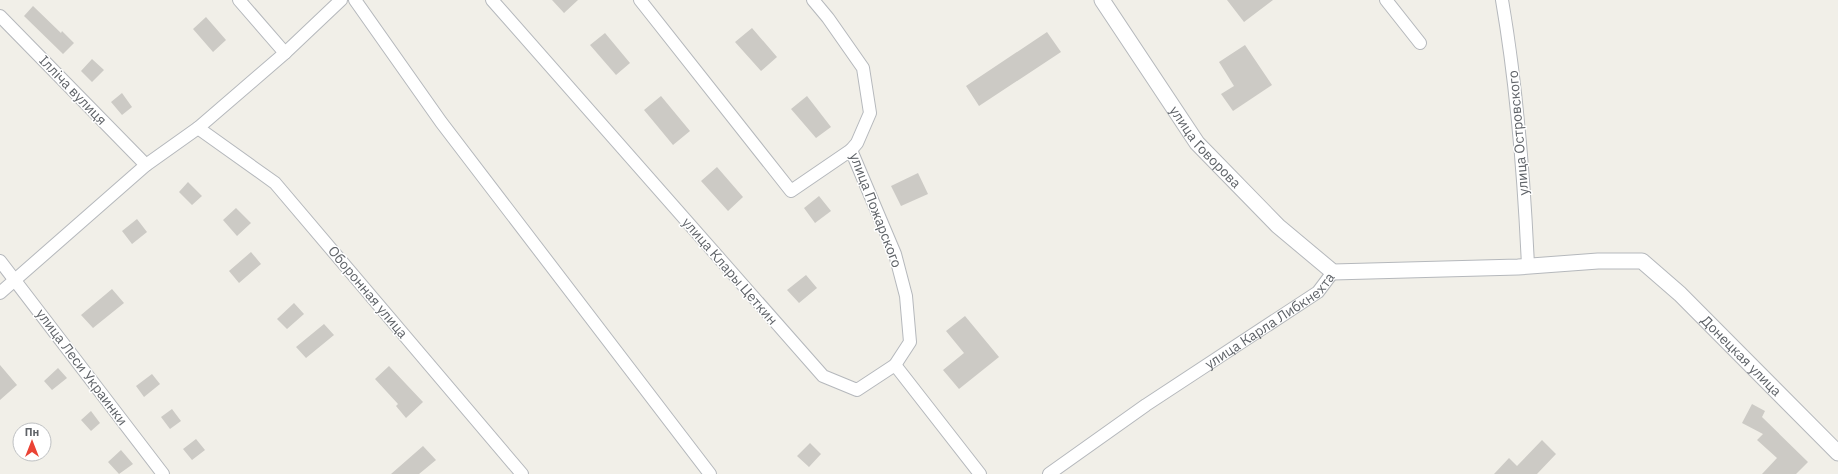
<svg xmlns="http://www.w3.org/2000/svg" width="1838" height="474" font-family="'IBM Plex Sans',sans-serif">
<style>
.building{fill:#cccac5}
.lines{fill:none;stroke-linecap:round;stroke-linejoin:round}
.minor-casing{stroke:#b5b8bc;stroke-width:14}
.tertiary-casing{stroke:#b5b8bc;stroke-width:17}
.minor{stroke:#fff;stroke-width:12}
.tertiary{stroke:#fff;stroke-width:15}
.labels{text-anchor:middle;stroke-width:3;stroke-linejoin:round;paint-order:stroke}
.street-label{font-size:14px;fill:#5f6368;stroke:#fff}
</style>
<rect width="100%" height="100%" fill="#f1efe8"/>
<path class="building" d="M552 0H578L564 13Z
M1227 0H1273L1244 22Z
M33 6 61 33 62 31 74 43 63 54 24 16Z
M206 17 226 40 213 52 193 29Z
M752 28 777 57 761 71 735 42Z
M1047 32 1061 52 979 106 966 86Z
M605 33 630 63 616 75 590 45Z
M1245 45 1272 85 1233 111 1221 94 1234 86 1219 62Z
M92 59 104 70 92 82 81 71Z
M122 93 132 107 122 115 111 102Z
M661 96 690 131 673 145 644 110Z
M807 96 831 127 816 138 791 109Z
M717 167 743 197 728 211 701 181Z
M918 173 928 194 901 206 891 186Z
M188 182 202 196 192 205 179 192Z
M819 196 831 211 815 223 804 208Z
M236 208 251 223 237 236 223 220Z
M137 219 147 232 132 244 122 231Z
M251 252 261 264 239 283 229 271Z
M806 275 817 288 799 303 787 290Z
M112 289 124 303 93 328 81 315Z
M294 303 304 314 287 329 277 319Z
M965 316 999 357 959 389 943 370 964 353 946 331Z
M324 324 334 335 306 358 296 347Z
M0 365 17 385 0 400Z
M389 366 423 402 406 418 396 406 398 404 375 379Z
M58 368 67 378 52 390 44 381Z
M152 374 160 384 144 397 136 386Z
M1752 404 1765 411 1762 417 1808 462 1796 474H1762L1777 458 1757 440 1763 434 1742 423Z
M172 409 181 421 170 429 161 417Z
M91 411 100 423 91 431 81 420Z
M196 439 205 450 192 460 183 449Z
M1542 440 1556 454 1537 474H1494L1509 458 1517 466Z
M810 443 821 454 809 467 797 456Z
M423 446 436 460 419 474H391Z
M121 450 133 464 119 474 108 462Z"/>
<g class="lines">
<g class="minor-casing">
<g id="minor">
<path d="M239 0 285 53"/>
<path d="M355 0 441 122 710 474"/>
<path d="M492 0 823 376 857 390 895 365 980 474"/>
<path d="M640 0 791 191 851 150"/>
<path d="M813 0 828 18 863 68 870 113 857 143 851 150 895 254 906 296 910 342 895 365"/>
<path d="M1386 0 1420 43"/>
<path d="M1502 0C1517 87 1524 177 1528 266"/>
<path d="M0 16 146 165"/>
<path d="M198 128 275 183 522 474"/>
<path d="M0 261 163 474"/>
<path d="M0 293 146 165 198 128 285 53 341 0"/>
<path id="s1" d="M1049 474 1146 405 1318 292 1333 272"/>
</g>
</g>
<g class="tertiary-casing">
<g id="tertiary">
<path id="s2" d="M1102 0 1197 143 1278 226 1333 272 1518 267 1598 261H1642L1680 294 1838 453"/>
</g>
</g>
<use href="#minor" class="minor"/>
<use href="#tertiary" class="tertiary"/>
</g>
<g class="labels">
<g class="street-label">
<text transform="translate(73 90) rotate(46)" y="5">Ілліча вулиця</text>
<text transform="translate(1518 133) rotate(-95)" y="5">улица Островского</text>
<text dy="5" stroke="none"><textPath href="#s2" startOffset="180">улица Говорова</textPath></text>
<text transform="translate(876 210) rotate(69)" y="5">улица Пожарского</text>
<text transform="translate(730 271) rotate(49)" y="5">улица Клары Цеткин</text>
<text transform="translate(368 292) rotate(50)" y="5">Оборонная улица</text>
<text dy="5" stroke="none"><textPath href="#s1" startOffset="269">улица Карла Либкнехта</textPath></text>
<text dy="5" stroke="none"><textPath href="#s2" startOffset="806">Донецкая улица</textPath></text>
<text transform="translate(82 367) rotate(53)" y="5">улица Леси Украинки</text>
</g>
</g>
<g transform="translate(32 442)"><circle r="19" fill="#ffffff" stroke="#bfc1c3"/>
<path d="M0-3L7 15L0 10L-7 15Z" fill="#ea4335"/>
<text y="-6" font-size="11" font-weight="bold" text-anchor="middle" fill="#5f6368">Пн</text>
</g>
</svg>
